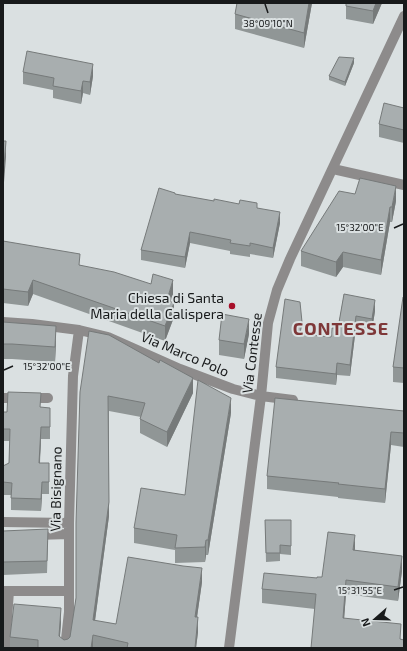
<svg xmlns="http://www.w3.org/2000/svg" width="407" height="651" font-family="'Exo 2',sans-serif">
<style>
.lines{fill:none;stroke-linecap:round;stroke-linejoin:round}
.street{stroke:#8d8b8b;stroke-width:10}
.wall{fill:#909696}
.shaded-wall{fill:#767a7a}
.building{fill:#a8aeaf;stroke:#767a7a}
.ticks{fill:none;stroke:#181a1b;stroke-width:1.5}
.poi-dot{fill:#a70f29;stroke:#dae0e1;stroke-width:1.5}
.labels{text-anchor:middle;stroke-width:4;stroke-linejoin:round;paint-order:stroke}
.poi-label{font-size:14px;fill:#181a1b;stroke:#dae0e1;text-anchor:end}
.street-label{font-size:14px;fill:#181a1b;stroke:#dae0e1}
.district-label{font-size:18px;font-weight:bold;letter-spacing:1px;fill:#7e3738;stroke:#dae0e1}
.ticks-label{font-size:10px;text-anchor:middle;fill:#181a1b;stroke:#dae0e1;stroke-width:4;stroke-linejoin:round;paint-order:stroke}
</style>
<rect width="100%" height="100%" fill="#dae0e1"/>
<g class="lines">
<path class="street" d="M333 169 404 185
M3 322 32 324 79 330 108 337 180 369 233 389 261 396 293 400
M3 398H48
M3 522 69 523
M35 535 69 534
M3 591H69
M5 648 9 591
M65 648 69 612V523L73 376 79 330
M229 648 261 396 268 323 277 290 290 259 404 16"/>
</g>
<path class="wall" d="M237 3H312L304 48 235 29V14Z
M346 3H382L373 24 346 19Z
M354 63 345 86 329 80V76Z
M23 72 93 76 90 95 83 93 81 104 53 98V90L23 84Z
M404 108V143L379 137V124Z
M175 195 214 201 257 208 280 223 273 258 250 254V257L230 254V251L190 243 185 268 141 260V250Z
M396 201 392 222H390L381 275 343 267 336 277 301 266V251Z
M3 241 173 294 170 302 174 317 165 341 33 294 28 306 3 303Z
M344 294 375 311 372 330 356 327 350 376 337 375 336 385 276 378V367L302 334 331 337 338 328Z
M404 297V383L393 382V367Z
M3 322 56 341 55 362 12 359H3Z
M249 334 244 359 219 355V340Z
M80 392 193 393 167 447 140 433V419L141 417 109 411V516L95 621 116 624 202 582 197 617 198 632 196 648H10V637L61 622 60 637 64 640 68 639 70 637 76 598Z
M41 407 50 420V439H41L40 463 49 476V494H42L41 511 11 510V495H3V466L9 463 10 441H3V412H7Z
M404 411V447L391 445 385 503 338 498V497L267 489V476Z
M231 413 208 555H206L205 562 175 563V550L134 543V528L185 495Z
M265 520H291V555L280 554V561L266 562Z
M3 531 48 541 47 573 3 575Z
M355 550 402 571 398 601 346 594 344 619 401 639 404 648 315 609 262 603V589L322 577Z"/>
<path class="shaded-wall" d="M309 3H312L304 48V33Z
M376 3H382L373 24V11Z
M354 58V63L345 86V82Z
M93 64V76L90 95V82Z
M83 81V93L81 104V91Z
M6 141V157L3 195V180Z
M396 186V201L392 222V207Z
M390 207V222L381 275V260Z
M280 212V223L273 258V248Z
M190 232V243L185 268V257Z
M343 252V267L336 277V262Z
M33 280V294L28 306V292Z
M173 280V294L167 314V300Z
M375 300V311L372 330V319Z
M174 303V317L165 341V326Z
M356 316V327L350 376V365Z
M249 319V334L244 359V344Z
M56 326V341L55 362V347Z
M337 363V375L336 385V374Z
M193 378V393L167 447V432Z
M231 398V413L208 555V540Z
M41 427V439L39 475V463Z
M391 432V445L385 503V489Z
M42 482V494L41 511V499Z
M109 502V516L93 635V620Z
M355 535V549L353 564V550Z
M206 540V555L205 562V547Z
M402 556V571L398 601V587Z
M202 568V582L195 631V617Z
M346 580V594L343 633V618Z
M61 608V622L59 648V636Z
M198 617V632L196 648H195Z
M93 635V648H91Z"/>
<path class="building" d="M237 3H309L304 33 235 14Z
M346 3H376L373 11 346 6Z
M27 51 93 64 90 82 83 81 81 91 53 86 54 78 23 72Z
M339 57 354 58 345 82 329 76Z
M384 103 404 108V130L379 124Z
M3 141H6L3 180Z
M360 178 396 186 392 207H390L381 260 343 252 336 262 301 251 339 191 355 194Z
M159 188 175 193V194L214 201V199L239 204 240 200 257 203V208L280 212 273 248 250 243V246L230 243 231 240 190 232 185 257 141 250Z
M3 241 80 254 79 265 114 272 151 284 153 274 173 280 167 300 174 303 165 326 33 280 28 292 3 289Z
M344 294 375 300 372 319 356 316 350 365 337 363 336 374 276 367 285 299 300 302 302 322 300 334 331 337 332 328H338Z
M403 297H404V368L393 367Z
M222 314 249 319 244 344 219 340Z
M3 322 56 326 55 347 12 344H3Z
M89 331 109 335 159 363 160 360 193 378 167 432 140 419 145 403 108 396 109 502 93 620 116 624 128 557 183 566 202 568 195 617H198L195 648H127L128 643 93 635 91 648H38V640L10 637 14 604 61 608 59 636 64 640 68 639 70 637 76 598V523L80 392Z
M198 380 231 398 208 540H206L205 547 175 548 177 535 134 528 141 488 185 495Z
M8 392 41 393 40 407 50 408V427H41L39 463H49V482H42L41 499 11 498 12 483 3 482V466L9 463 10 429H3V412H7Z
M275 398 404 411V433L391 432 385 489 338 484 339 483 267 476Z
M265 520H291V546L280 545V553H266Z
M48 529 47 561 3 562V531Z
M328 532 355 535 353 550 402 556 398 587 346 580 343 618 401 624 400 639 404 640V648H311L316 594 262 589 264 573 317 578V577H322Z"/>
<path class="ticks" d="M265 4 268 13M394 228 403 224M4 370 13 366M394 590 403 587"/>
<circle class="poi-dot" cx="232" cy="306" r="4"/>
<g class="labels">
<g class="poi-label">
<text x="224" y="303">Chiesa di Santa<tspan x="224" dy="16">Maria della Calispera</tspan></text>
</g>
<g class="street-label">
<text transform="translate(252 353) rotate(-83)" y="5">Via Contesse</text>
<text transform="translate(185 354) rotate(23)" y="5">Via Marco Polo</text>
<text transform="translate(56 489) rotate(-89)" y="5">Via Bisignano</text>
</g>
<g class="district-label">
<text x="341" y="335">CONTESSE</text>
</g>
</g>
<g class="ticks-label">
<text x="268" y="27">38°09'10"N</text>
<text x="360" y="231">15°32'00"E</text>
<text x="47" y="370">15°32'00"E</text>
<text x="360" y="594">15°31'55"E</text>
</g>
<rect width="407" height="651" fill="none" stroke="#181a1b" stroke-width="8"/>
<g transform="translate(375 619) rotate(250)" stroke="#dae0e1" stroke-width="3" paint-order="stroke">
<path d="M0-3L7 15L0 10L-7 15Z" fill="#181a1b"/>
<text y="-6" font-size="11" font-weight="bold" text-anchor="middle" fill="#181a1b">N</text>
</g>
</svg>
